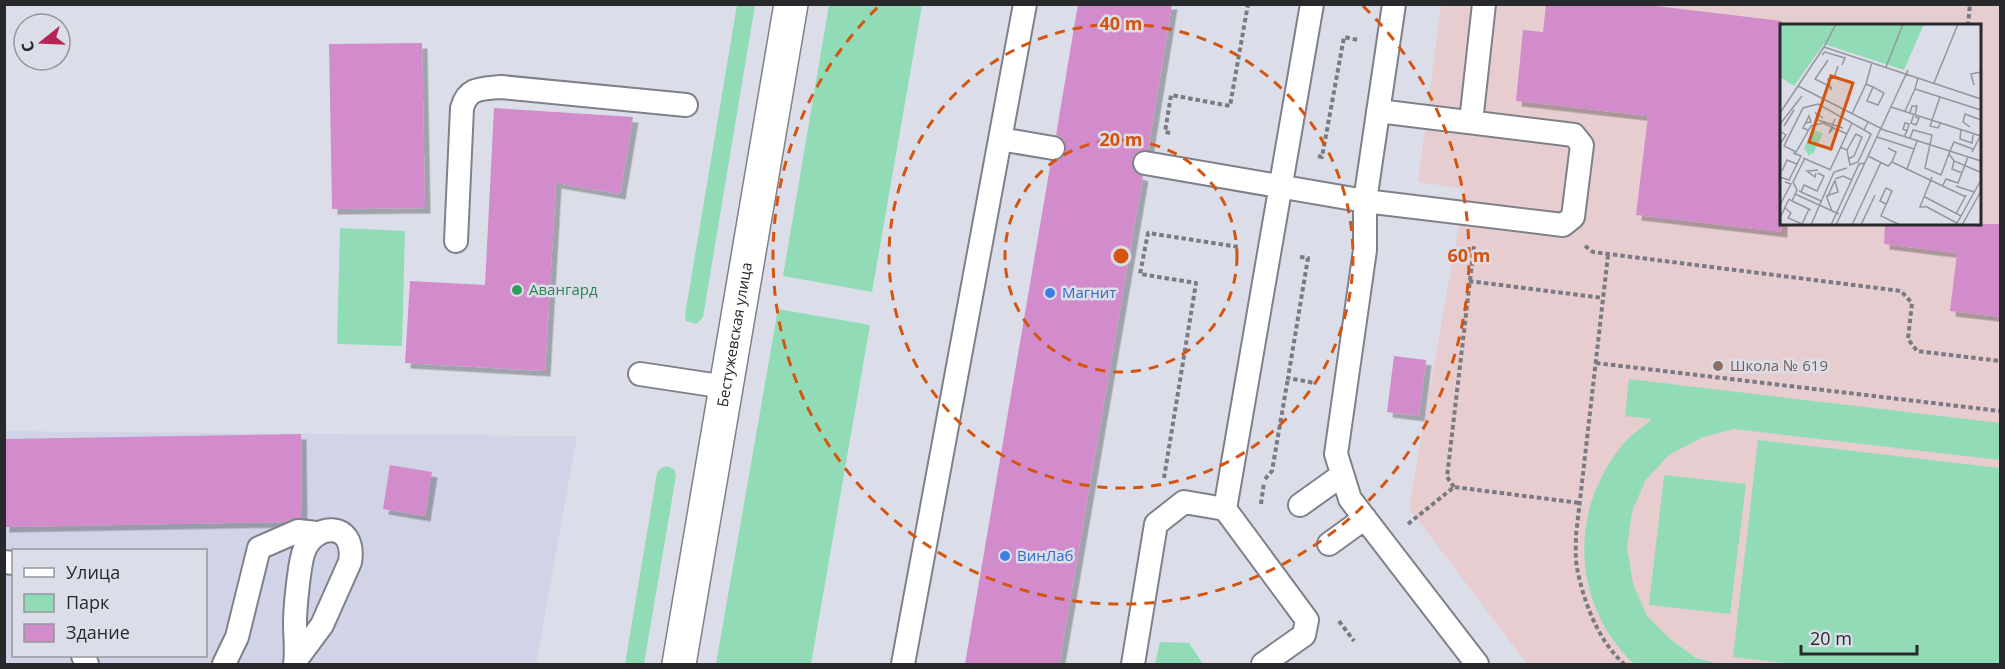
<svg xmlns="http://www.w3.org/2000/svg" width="2005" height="669" font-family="'Open Sans',sans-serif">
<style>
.built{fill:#d0d4e6;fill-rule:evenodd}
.education{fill:#e7cdcf;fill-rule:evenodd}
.green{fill:#91dcb7}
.building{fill:#d28ccc;filter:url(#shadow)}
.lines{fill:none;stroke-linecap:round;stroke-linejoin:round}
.service-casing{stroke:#7e808a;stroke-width:26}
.tertiary-casing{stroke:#7e808a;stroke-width:36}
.path{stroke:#797b82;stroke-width:4;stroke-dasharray:4.5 3;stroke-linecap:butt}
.service{stroke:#fff;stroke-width:22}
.tertiary{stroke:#fff;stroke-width:33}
.ring{fill:none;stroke:#d5540f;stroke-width:3;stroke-dasharray:10 8}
.leisure-dot{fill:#2e9e5b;stroke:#dbdee9;stroke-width:2}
.shop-dot{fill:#3f7fe0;stroke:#dbdee9;stroke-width:2}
.education-dot{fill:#8d6e63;stroke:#dbdee9;stroke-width:2}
.labels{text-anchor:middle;stroke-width:5;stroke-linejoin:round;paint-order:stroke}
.leisure-label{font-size:15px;fill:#27864d;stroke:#dbdee9;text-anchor:start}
.shop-label{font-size:15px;fill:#366cbe;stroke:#dbdee9;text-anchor:start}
.street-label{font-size:15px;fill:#28292d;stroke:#dbdee9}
.education-label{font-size:15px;fill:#785e54;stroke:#dbdee9;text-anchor:start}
.inset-road{fill:none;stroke:#93969e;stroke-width:1.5}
.view{fill:#d5540f;fill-opacity:0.15;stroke:#d5540f;stroke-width:3}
.inset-edge{fill:none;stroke:#28292d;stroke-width:3}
.centre{fill:#d5540f;stroke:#dbdee9;stroke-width:3}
.ring-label{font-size:18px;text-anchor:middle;font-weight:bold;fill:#d5540f;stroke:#dbdee9;stroke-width:5;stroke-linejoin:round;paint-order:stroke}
</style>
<defs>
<filter id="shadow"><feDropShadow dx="5.5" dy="5.5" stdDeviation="0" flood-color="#0004"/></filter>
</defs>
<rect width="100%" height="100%" fill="#dbdee9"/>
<path class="built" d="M5 431 577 436 536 664H5ZM14 550H206V656H14Z"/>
<path class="education" d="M1441 5H2000V664H1527L1409 508 1465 189 1418 182ZM1782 26H1980V224H1782Z"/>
<path class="green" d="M737 5H755L703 317 697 324 686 321 685 315Z
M829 5H922L872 292 783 276Z
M340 228 405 231 402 346 337 344Z
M778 309 870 325 811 664H716Z
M1629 379 2000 423V460L1734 429 1703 437 1669 455 1645 481 1632 512 1627 547 1633 584 1647 616 1670 639 1696 658 1720 664H1634C1571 604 1568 509 1624 443 1632 434 1643 427 1652 419L1625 416Z
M1758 440 2000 468V664H1793L1733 657Z
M667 466 674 469 676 476 644 664H625L657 473 661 468Z
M1664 475 1746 484 1730 614 1649 605Z
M1160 642 1189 643 1203 664H1155Z"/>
<path class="building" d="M1078 4H1172L1148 150 1140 151 1134 155 1132 160 1133 168 1137 174 1143 176 1059 664H965L1051 161 1058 160 1064 156 1066 151 1065 143 1062 138 1056 135Z
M1546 4H1639L1782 21V232L1636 215 1648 116 1516 101 1523 30 1543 32Z
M422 43 425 208 332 209 329 44Z
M494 108 633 117 620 194 556 183 545 371 405 363 410 281 485 285Z
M1885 224H2001V317L1950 311 1957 253 1884 244Z
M1394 356 1426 360 1419 416 1387 412Z
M301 434 302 518H293L284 522 4 527V439Z
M390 465 432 472 425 516 383 509Z"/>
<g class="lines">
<g class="service-casing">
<path id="service" d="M1394 4 1365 201V250L1336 454 1350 499 1477 664
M1471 122 1484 4
M1000 139 1053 148
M1145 163 1365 201 1563 225 1573 217 1582 145 1574 135 1378 111
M456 241 462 108C468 87 481 89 501 87L686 105
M640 374 726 387
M1300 505 1342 475
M1225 509 1312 4
M1329 544 1365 518
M4 562 14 563
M83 656 87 664
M224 664 237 637 259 548 298 531 317 533
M295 664C297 651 295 637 295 623 295 608 299 568 303 554 312 522 357 520 350 562L322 625 296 660
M903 664 1025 4
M1133 664 1156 524 1184 502 1225 509 1307 620 1304 635 1263 664"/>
</g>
<g class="tertiary-casing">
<g id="tertiary">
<path id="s1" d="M679 664 791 4"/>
</g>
</g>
<path class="path" d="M1968 26 1970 4
M1170 133 1165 132 1171 95 1230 106 1248 4
M1318 156 1322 157 1344 37 1358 40
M1585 246 1593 252 1901 291 1912 303 1908 339 1917 351 2000 361
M1608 255 1576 535C1576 546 1575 558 1577 568 1584 603 1598 640 1624 664
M1300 257 1308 258 1288 378 1315 383
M1469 281 1603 298
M1596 363 2000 411
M1164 478 1196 283 1140 274 1148 233 1239 247
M1265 479 1272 471 1288 378
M1454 487 1447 477 1474 246
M1261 504 1264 482
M1408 524 1454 487 1580 503
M1339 621 1354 641"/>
<use href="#service" class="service"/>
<use href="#tertiary" class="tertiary"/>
</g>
<g class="ring">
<circle cx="1121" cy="256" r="116"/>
<circle cx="1121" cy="256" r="232"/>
<path d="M1363 6A348 348 0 1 1 879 6"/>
</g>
<circle class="leisure-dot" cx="517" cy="290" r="6"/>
<g class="shop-dot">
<circle cx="1050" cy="293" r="6"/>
<circle cx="1005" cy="556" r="6"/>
</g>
<circle class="education-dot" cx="1718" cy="366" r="6"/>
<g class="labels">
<g class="leisure-label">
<text x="529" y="295">Авангард</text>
</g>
<g class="shop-label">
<text x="1062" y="298">Магнит</text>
<text x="1017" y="561">ВинЛаб</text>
</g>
<g class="street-label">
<text dy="5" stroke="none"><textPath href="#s1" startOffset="334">Бестужевская улица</textPath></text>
</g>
<g class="education-label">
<text x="1730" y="371">Школа № 619</text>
</g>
</g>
<g transform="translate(1780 24)">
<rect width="201" height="201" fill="#dbdee9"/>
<path d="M0 0H144L124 46 44 20 14 62 0 53ZM33 106 43 109 32 132V128L29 132 25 125 23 127Z" fill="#91dcb7"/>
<path class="inset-road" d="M44 23 201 75M44 23 56 0M42 31 45 28 65 34 62 41M48 36 35 55 51 63V65L48 62M106 43 123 0M138 54 135 65 201 86M154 59 178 0M86 60 92 38M50 61 48 55 54 54 58 42M194 61 191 50 201 48M18 62 104 106 201 137M160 73 150 102 158 104 161 98M111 83 201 112M125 87 135 65M0 89 44 23M130 89 132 82H137L135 91M72 90 86 60 93 63 104 69 98 81 87 77 93 63M134 90 131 99 136 101 139 94 135 93M43 94 36 89 38 96 63 104M26 99 31 98 29 92 23 104 28 106M0 100 22 72M4 102 14 86M190 103 183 98 185 90 201 96M54 104 49 109 55 95M181 105 180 115 192 119 193 111M0 107 6 111 0 120M97 113 134 125M124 113 127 107 129 100 125 99 123 105 127 107M130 114 133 106 152 111 145 144 161 151 170 127M60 123 67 126 70 141 78 138 91 110 84 106M108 124 116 128 112 138M67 126 76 110 82 113 74 132 68 135M170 127 174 118 193 125M16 128 4 122 23 84 38 80 72 99M192 128 201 111M15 130 31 102 43 99 67 110M169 130 174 137 200 148M88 132 108 142 112 138 186 173M23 134 51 146M174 137 172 145 182 149M127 145 137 117M50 146 72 99 84 106 88 98M2 147 7 136 17 140M36 149 35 153 27 147 38 146M0 153 9 156 21 132 13 129M55 155 63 152 72 156M163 161 166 155 178 159 188 133M176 162 194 168M19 167 41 177M21 168 24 161 37 167 44 152 38 149M15 170 59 190M46 172 58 168 55 157M145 173 181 192M9 175 12 177 17 166 13 158 25 134M12 177 31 186M106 180 100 177 106 164 112 167 101 192 120 201M0 181 11 160 5 158M145 182 177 199M145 183H140L152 153M5 184 11 189 8 194 22 200 29 185M52 187 47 174 55 156M176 190 186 171M0 194 9 175M31 201 54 148 67 144M51 201 79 140 85 139M56 201 128 46M72 201 101 138M81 201 95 171M176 201 201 156M182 201 201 167"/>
<path class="view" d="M51 52 73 59 51 125 29 118Z"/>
<rect width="201" height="201" class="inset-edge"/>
</g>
<circle cx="1121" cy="256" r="9" class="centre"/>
<g class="ring-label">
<text x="1121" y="30">40 m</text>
<text x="1121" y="146">20 m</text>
<text x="1469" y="262">60 m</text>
</g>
<rect width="2005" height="669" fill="none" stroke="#28292d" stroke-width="12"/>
<rect x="12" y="549" width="195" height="108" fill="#dbdee9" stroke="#93969e" stroke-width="1.5"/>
<rect x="24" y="568" width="30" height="9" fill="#ffffff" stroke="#93969e" stroke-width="1.5"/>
<text x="66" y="579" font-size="18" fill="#28292d">Улица</text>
<rect x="24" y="594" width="30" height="18" fill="#91dcb7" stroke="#93969e" stroke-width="1.5"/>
<text x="66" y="609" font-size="18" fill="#28292d">Парк</text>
<rect x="24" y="624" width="30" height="18" fill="#d28ccc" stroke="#93969e" stroke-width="1.5"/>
<text x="66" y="639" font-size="18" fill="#28292d">Здание</text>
<g transform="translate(42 42) rotate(252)"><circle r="28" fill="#dbdee9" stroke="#93969e" stroke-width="1.5"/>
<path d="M0-4.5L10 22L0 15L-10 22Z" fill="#b42454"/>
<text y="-9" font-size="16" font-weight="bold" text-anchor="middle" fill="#28292d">С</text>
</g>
<path d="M1801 645v9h116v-9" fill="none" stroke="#28292d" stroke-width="3"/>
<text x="1810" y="645" font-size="18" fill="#28292d" stroke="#dbdee9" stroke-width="4.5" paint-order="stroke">20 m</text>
</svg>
